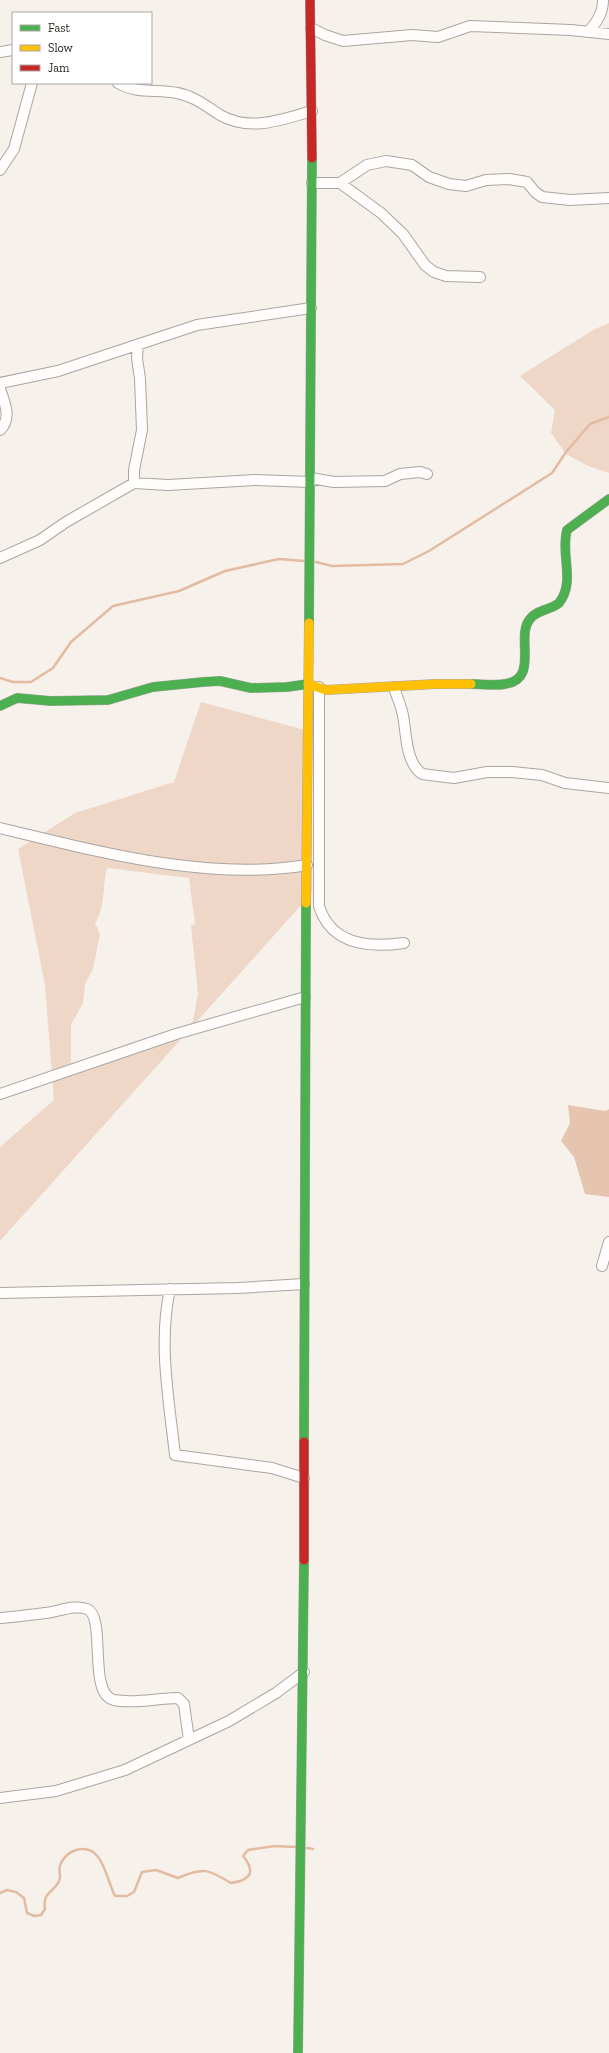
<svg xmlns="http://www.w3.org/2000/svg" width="609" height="2053" font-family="'Zilla Slab',serif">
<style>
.green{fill:#efd7c7;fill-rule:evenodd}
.forest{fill:#e6c5b0}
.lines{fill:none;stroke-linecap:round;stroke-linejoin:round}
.stream{stroke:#e3bba0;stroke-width:2.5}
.street-casing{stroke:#aba5a0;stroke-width:12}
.fast-casing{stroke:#aba5a0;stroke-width:10}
.slow-casing{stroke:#aba5a0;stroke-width:10}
.jam-casing{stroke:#aba5a0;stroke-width:10}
.street{stroke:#fefdfc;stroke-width:10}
.fast{stroke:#4caf50;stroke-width:9}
.slow{stroke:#ffc107;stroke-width:9}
.jam{stroke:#c62828;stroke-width:9}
</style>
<rect width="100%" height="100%" fill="#f7f1ec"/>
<path class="green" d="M609 323V473L588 466 566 454 551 433 555 410 520 376 593 330Z
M201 702 312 732V893L0 1241V1147L54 1100 45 985 18 849 75 813 174 782ZM107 868 189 878 195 924 191 926 198 994 193 1021 182 1034 130 1043 71 1064V1025L83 1003 85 984 93 969 100 934 95 923C106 905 102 888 107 868Z"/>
<path class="forest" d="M568 1105 605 1111 609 1109V1197L585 1194 574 1157 561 1141 570 1123Z"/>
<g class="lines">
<path class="stream" d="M316 562 332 566 403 564 429 551 552 473 566 452 590 424 609 417
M0 678 13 682H31L53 668 71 642 113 606 179 591 225 571 279 559 304 561
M307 1848 313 1849
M0 1893 7 1890 16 1892 24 1898 27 1913 34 1916 41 1915 45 1909C42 1891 55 1892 59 1881 62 1875 57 1870 61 1863 64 1857 70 1852 76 1850 103 1842 106 1879 115 1896H127L134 1892 142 1872 156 1870 178 1878C203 1867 208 1869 231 1883 251 1880 256 1872 243 1856L248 1850 275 1846 296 1847"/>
<g class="street-casing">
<path id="street" d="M311 28 325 35 343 41 412 35 438 37 470 26 571 30 609 34
M588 32C597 22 603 13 603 0
M0 52 13 50
M118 83C136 94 156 89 177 93 194 96 206 106 220 115 250 132 281 120 312 111
M0 170 14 149 32 83
M312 183H340L381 213 403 234 425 265 434 272 446 276 480 277
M340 183 367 165 386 161 412 165 429 177 449 184 466 186 486 180 509 179 527 182 535 192 542 197 570 200 609 198
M0 383 58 371 197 325 311 308
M0 389C5 403 12 419 0 430
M311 478 334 482 385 481 400 474 420 472 427 474
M134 483V470L142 430 140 379 137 358 138 345
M0 558 40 540 66 522 134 483 168 485 255 480 311 482
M319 687V906C331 945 369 948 404 943
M394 687C396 695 400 703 402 711 407 730 404 761 422 774L454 778 487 772H512L542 775 565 783 609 788
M0 828C97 851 207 882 307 865
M0 1094 176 1034 305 997
M602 1266 609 1242
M170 1289C158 1343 169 1400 175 1455L272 1468 304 1478
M0 1293 238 1288 304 1284
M0 1618C15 1617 30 1615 45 1613 58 1612 74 1604 87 1609 107 1617 87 1694 114 1700 135 1704 157 1698 178 1698L184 1704 189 1740
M0 1798 56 1791 125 1770 229 1721 276 1693 304 1672"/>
</g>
<g class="fast-casing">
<path id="fast" d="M309 623 312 158
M471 684C482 684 495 686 505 684 540 679 515 637 530 619 536 610 551 610 559 603 576 581 560 555 567 530L609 499
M0 706 17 698 51 701 108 700 153 687 203 682 220 681 251 688 287 687 308 684
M304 1442 306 903
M298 2053 304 1560"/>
</g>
<g class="slow-casing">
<path id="slow" d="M308 684 326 690 436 684H471
M306 903 309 623"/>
</g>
<g class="jam-casing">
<path id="jam" d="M310 0 312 158
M304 1442V1560"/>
</g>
<use href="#street" class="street"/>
<use href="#fast" class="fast"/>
<use href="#slow" class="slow"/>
<use href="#jam" class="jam"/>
</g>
<rect x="12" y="12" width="140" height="72" fill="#ffffff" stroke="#aba8a6"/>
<rect x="20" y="25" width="20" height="6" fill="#4caf50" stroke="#aba8a6"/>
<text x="48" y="32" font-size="12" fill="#2c2520">Fast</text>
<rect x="20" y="45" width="20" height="6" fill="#ffc107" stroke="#aba8a6"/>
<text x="48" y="52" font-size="12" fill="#2c2520">Slow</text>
<rect x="20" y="65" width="20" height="6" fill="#c62828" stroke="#aba8a6"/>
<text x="48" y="72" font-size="12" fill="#2c2520">Jam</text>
</svg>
